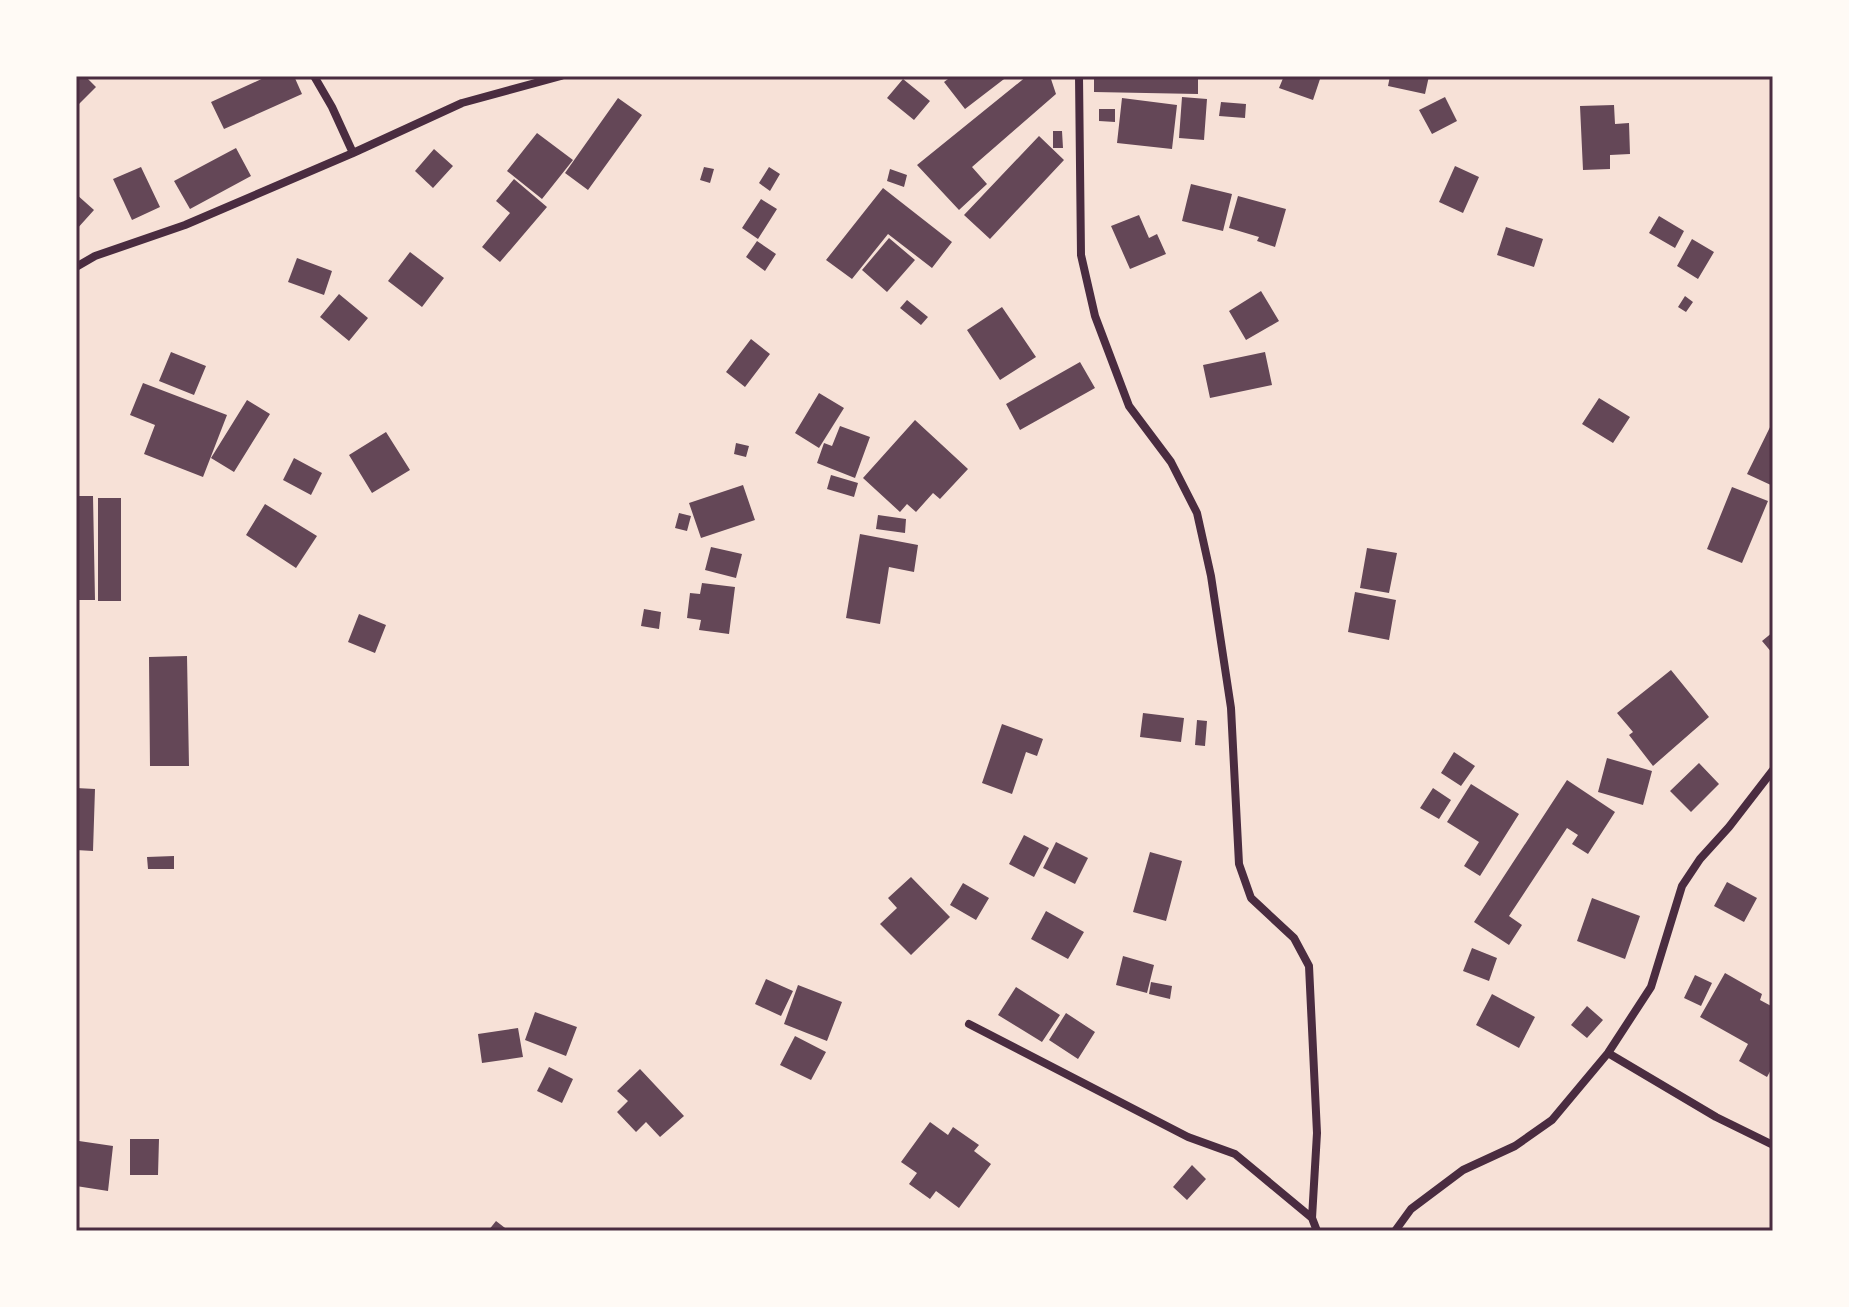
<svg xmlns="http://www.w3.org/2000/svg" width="1849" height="1307" font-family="Ubuntu,sans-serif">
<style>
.building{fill:#644757}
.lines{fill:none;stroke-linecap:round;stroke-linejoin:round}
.minor{stroke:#4a2c40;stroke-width:8}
.neatline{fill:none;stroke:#4a2c40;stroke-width:3}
</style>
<rect width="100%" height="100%" fill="#f7e1d7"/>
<path class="building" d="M76 76H85L96 87 76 107Z
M268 76H294L302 94 224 129 211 102Z
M952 76H1008L965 109 944 82Z
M1027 76H1050L1056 94 972 167 987 184 959 210 917 165Z
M1094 76H1198V94L1094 92Z
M1284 76H1321L1313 100 1279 88Z
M1390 76H1429L1425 94 1388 86Z
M903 79 930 101 914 120 887 98Z
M1182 97 1207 99 1204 140 1179 138Z
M1445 97 1457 121 1432 134 1419 110Z
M618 98 642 115 588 190 565 173Z
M1122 98 1177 105 1172 149 1117 143Z
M1221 102 1246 104 1245 118 1219 116Z
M1614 105 1615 124 1629 123 1630 154 1610 155V169L1583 170 1580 106Z
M1099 109H1115V122L1099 121Z
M1053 131H1062L1063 148H1053Z
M537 133 573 160 542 199 507 171Z
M1039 136 1064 160 990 239 964 215Z
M236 148 251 176 190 209 174 181Z
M434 149 453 166 433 188 415 171Z
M1455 166 1479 177 1463 213 1439 202Z
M141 167 160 207 132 220 113 179Z
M704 167 714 169 710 183 700 180Z
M769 167 780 174 770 191 759 183Z
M890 169 907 175 904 187 887 181Z
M514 179 547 207 500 262 482 247 510 213 496 201Z
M1191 184 1232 194 1223 231 1182 221Z
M883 188 952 242 932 268 888 234 852 279 826 260Z
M76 194 94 210 76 230Z
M1238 196 1286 209 1275 247 1257 241 1259 237 1229 228Z
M761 199 777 209 758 239 742 228Z
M1139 215 1149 238 1157 234 1166 254 1130 269 1111 226Z
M1659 216 1684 231 1675 248 1649 233Z
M1506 227 1543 239 1534 267 1497 255Z
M889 238 915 260 887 292 862 270Z
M1692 239 1714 252 1698 279 1677 266Z
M757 241 776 254 765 271 746 257Z
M410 252 444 278 422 307 388 281Z
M297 258 332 271 324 295 288 282Z
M1261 291 1279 321 1246 340 1229 311Z
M339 294 368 318 349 341 320 317Z
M1685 296 1693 302 1686 312 1678 307Z
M907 300 928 317 921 325 900 308Z
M1002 307 1036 357 1000 380 967 330Z
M751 339 770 354 745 387 726 372Z
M171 352 206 366 194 395 159 381Z
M1265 352 1272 385 1210 398 1203 365Z
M1080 362 1095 388 1020 430 1006 404Z
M143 383 227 415 203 477 144 454 155 425 130 415Z
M819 393 844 408 819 448 795 433Z
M1599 398 1630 417 1613 443 1582 424Z
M247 400 270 414 234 472 211 458Z
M915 420 968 469 940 499 933 493 916 512 907 504 900 512 863 478Z
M1773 421V486L1747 474Z
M840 426 870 437 855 478 817 463 824 443 832 446Z
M386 432 410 470 372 493 349 455Z
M736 443 749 446 746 457 734 454Z
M294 458 322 473 311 495 283 480Z
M831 475 858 483 854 497 827 489Z
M743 485 755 520 701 538 689 503Z
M1732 487 1768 501 1742 563 1707 549Z
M76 496H93L95 600H76Z
M98 498H121V601H98Z
M265 504 317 536 296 568 246 535Z
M679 513 691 516 687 531 675 528Z
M878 515 906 519 905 533 876 529Z
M860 534 918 545 914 572 889 567 880 624 846 618Z
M711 547 742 554 736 578 705 570Z
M1367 548 1397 553 1389 593 1360 588Z
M702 583 735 587 729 634 699 630 701 620 687 618 690 593 700 594Z
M1355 592 1396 600 1389 640 1348 632Z
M644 609 661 612 659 629 641 626Z
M359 614 386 625 375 653 348 642Z
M1773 632V654L1762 641Z
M187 656 189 766H150L149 657Z
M1671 670 1709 717 1653 766 1629 735 1633 732 1617 713Z
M1143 713 1184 718 1181 742 1140 737Z
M1197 720 1207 721 1205 746 1195 745Z
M1002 724 1043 739 1037 756 1026 752 1012 794 982 783Z
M1454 752 1475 766 1461 786 1441 773Z
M1607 758 1652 771 1643 805 1598 792Z
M1699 763 1719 784 1691 812 1670 791Z
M1567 780 1615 812 1588 854 1572 844 1578 835 1567 828 1509 916 1522 925 1509 945 1474 922Z
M1471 784 1519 814 1480 876 1464 866 1479 842 1447 822Z
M76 788 95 789 93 851 76 850Z
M1433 788 1451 800 1439 819 1420 808Z
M1024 835 1049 848 1034 877 1009 864Z
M1056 842 1088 858 1075 884 1043 868Z
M1150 852 1182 861 1166 921 1133 912Z
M174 856V869H148L147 857Z
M911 877 950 917 911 955 880 924 897 908 888 898Z
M1727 882 1757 898 1744 922 1714 906Z
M963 883 989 898 976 920 950 905Z
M1592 898 1640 916 1625 959 1577 941Z
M1046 911 1084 932 1068 959 1031 939Z
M1472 948 1497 958 1489 981 1463 971Z
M1123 956 1154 965 1147 993 1116 985Z
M1725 973 1762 994 1760 1000 1773 1007V1066L1767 1077 1739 1061 1748 1044 1700 1017Z
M1695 975 1712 983 1701 1006 1684 998Z
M766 979 793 991 781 1016 755 1004Z
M1151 982 1172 986 1170 999 1149 994Z
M798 985 842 1002 827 1041 784 1024Z
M1016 987 1060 1015 1042 1042 998 1015Z
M1492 994 1535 1017 1519 1048 1476 1025Z
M1587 1006 1603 1020 1587 1038 1571 1025Z
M535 1012 577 1027 566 1056 525 1040Z
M1066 1013 1095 1032 1078 1059 1049 1040Z
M518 1028 523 1057 482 1063 478 1034Z
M795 1036 826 1052 811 1080 780 1065Z
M549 1067 573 1079 562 1103 537 1091Z
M640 1069 684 1116 660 1137 646 1122 636 1132 617 1112 628 1101 617 1091Z
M930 1122 948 1135 953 1127 979 1145 974 1151 991 1164 959 1208 936 1191 930 1199 909 1184 917 1173 901 1162Z
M130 1139H159L158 1175H130Z
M79 1141 113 1146 108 1191 76 1186Z
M1192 1165 1206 1179 1187 1200 1173 1187Z
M496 1221 509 1231H488Z"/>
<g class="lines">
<path class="minor" d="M314 76 332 107 353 153
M1079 76 1081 255 1095 316 1129 406 1171 462 1197 513 1211 576 1231 708 1239 864 1251 898 1294 938 1309 966 1317 1133 1312 1218 1317 1231
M76 267 95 256 185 225 353 153 462 103 561 76
M969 1024 1188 1137 1235 1154 1312 1218
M1608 1053 1716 1117 1773 1145
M1395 1231 1411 1209 1463 1170 1515 1146 1552 1120 1608 1053 1651 987 1682 886 1700 859 1729 827 1773 770"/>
</g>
<rect width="1849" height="1307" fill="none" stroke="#fffaf5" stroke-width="156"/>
<rect x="78" y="78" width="1693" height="1151" class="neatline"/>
</svg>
